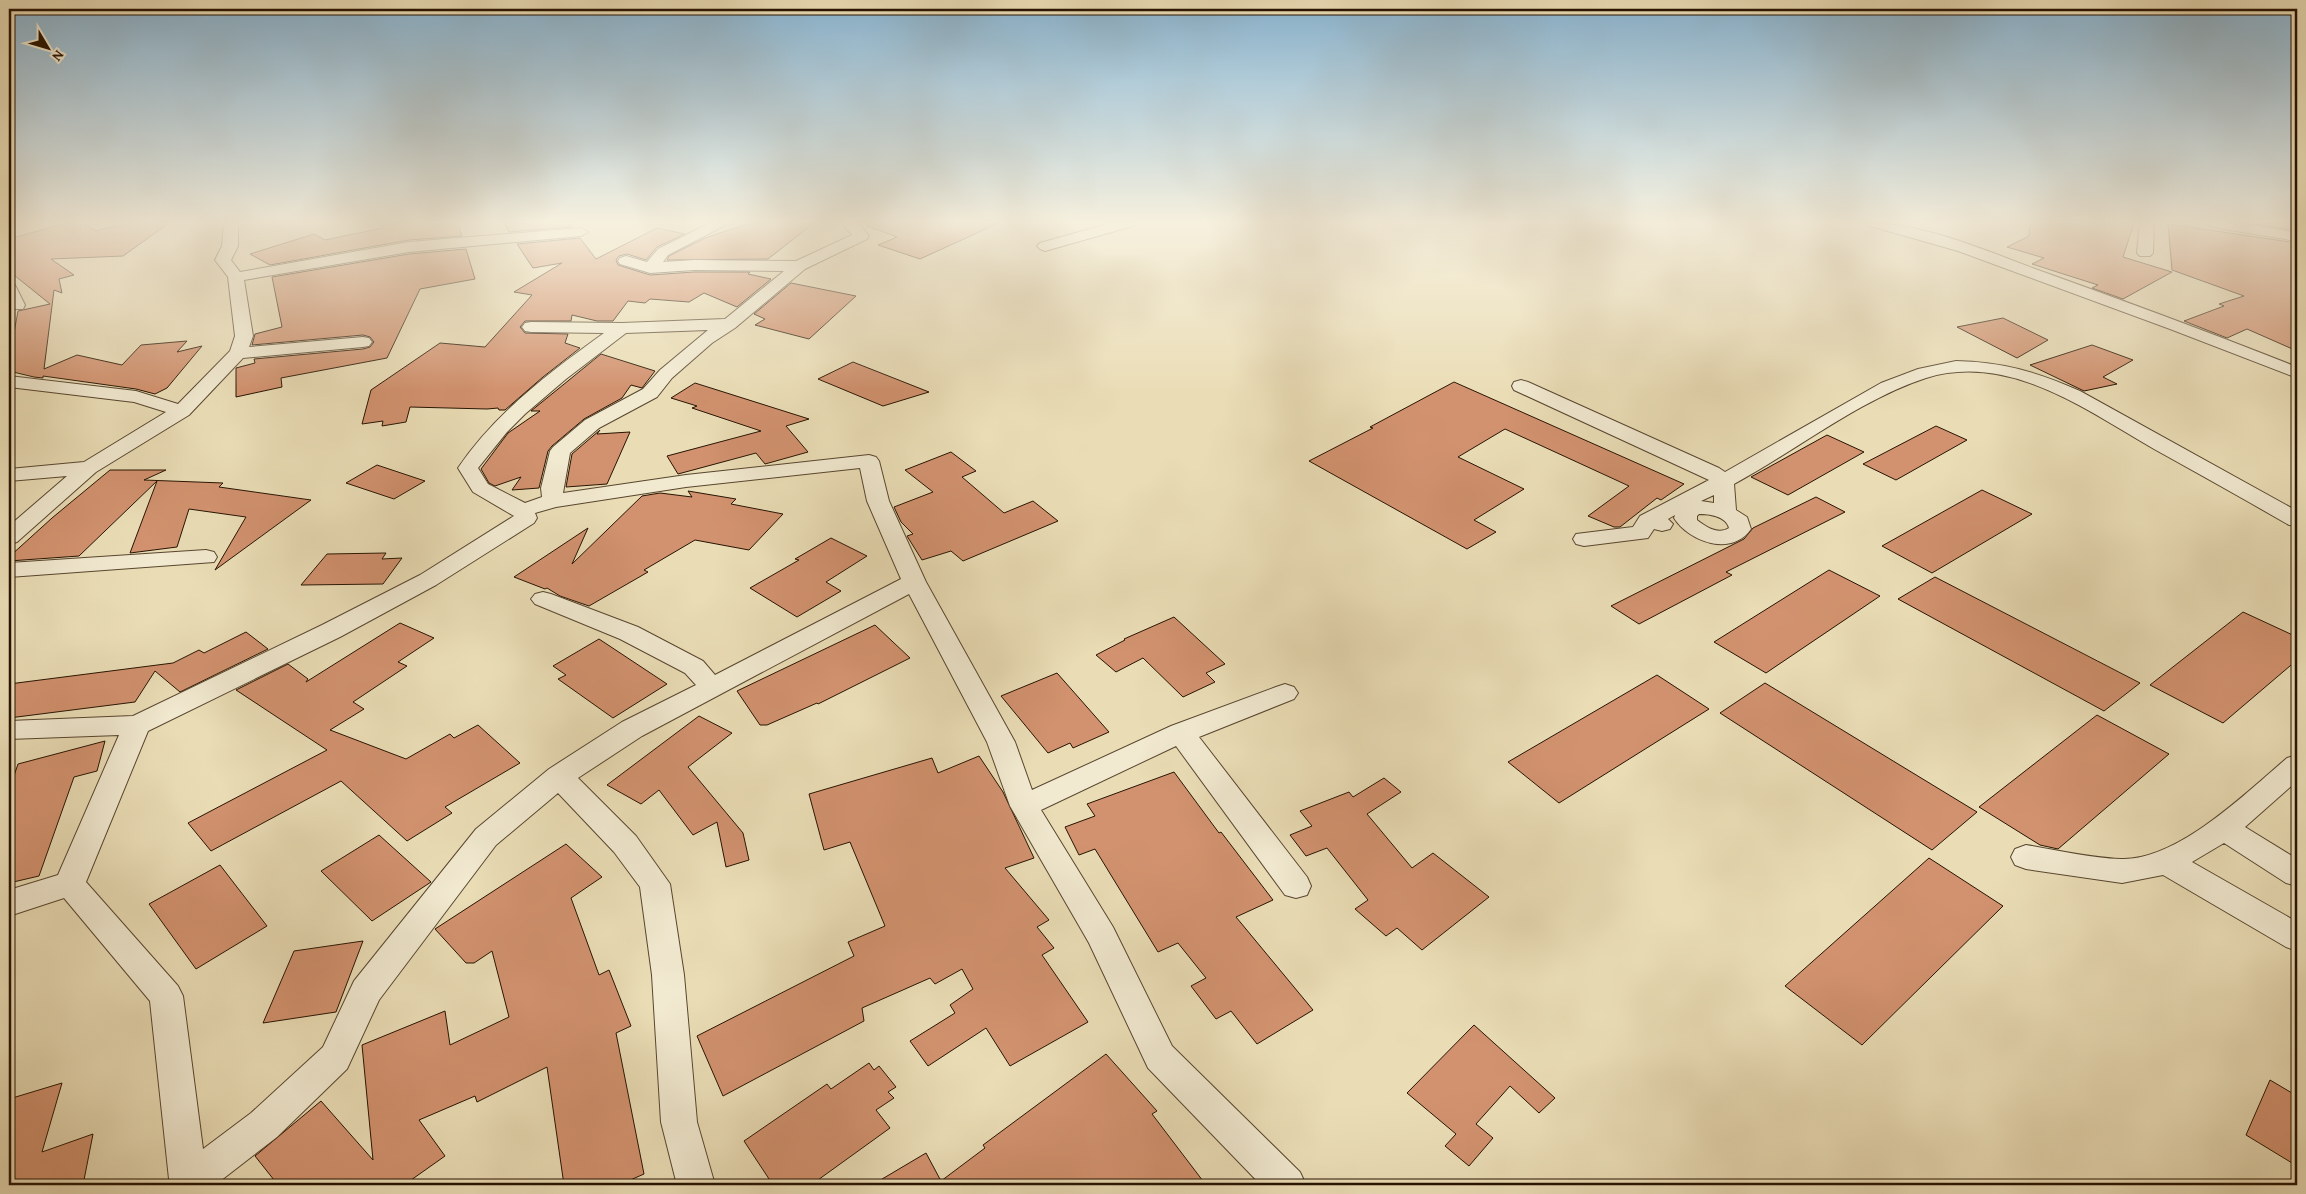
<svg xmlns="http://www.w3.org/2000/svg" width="2306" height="1194" font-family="'Gentium Book Plus',serif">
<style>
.building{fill:#d2926f;stroke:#271301}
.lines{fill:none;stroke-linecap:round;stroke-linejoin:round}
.minor-casing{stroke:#58462e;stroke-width:2}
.minor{fill:#f1e9d0;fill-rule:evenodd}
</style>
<rect width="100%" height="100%" fill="#eaddb6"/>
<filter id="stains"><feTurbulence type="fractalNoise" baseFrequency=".004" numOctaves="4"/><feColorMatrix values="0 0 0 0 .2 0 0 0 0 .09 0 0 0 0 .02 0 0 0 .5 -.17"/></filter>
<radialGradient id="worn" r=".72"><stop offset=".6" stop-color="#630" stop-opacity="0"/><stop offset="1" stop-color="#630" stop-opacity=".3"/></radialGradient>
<path class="building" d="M66 223H83L96 231 125 223H169L123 256 51 259 74 275 59 279 62 293 54 290 44 369 77 355 122 365 141 345 187 341 177 352 202 346 167 388 155 394 136 389 43 376V378L34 377 9 371V343L12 344 18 311 50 304 9 271V239Z
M380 223H458L462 236 409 240 270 265 250 254 314 234 325 240 383 228Z
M504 223H569L572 227 509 232Z
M750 223H814L768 259 667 260 669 256 705 238Z
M867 223H999L920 259 878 245 897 237 867 226Z
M2030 223H2134L2123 257 2172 272 2123 299 2092 288 2098 285 2032 264 2044 258 2007 247 2029 236Z
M2255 223H2297V231L2255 224Z
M2168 224 2297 243V351L2247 329 2227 338 2184 321 2224 306 2219 304 2244 296 2172 270Z
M657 228 685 234 657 247 646 260 627 254 619 256 616 260 618 265 650 275 694 272H750L748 274 771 279 737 307 704 293 689 302 650 299 645 303 628 301 613 321H597L572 315 571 321H525L520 327 525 333 568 334 565 343 580 348 543 377 505 410H499L498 408 487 409 410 407 406 422 382 426 383 421 362 424 371 390 440 343 485 347 532 295 514 292 562 263 533 268 517 244 580 238 596 259Z
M466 249 475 279 420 289 387 358 281 378 282 387 236 397V368L255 363 254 359 363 349 370 347 374 342 370 337 363 335 252 345 255 334 282 327 272 277 409 254Z
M791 283 856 296 809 339 755 325 765 319 754 314Z
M2003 318 2048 340 2017 358 1957 327Z
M2092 345 2133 360 2103 377 2117 384 2084 391 2030 365Z
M601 354 655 371 642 388 631 385 622 398 584 419 552 446 548 451 539 488 512 490 521 477 495 486 489 483 481 469 508 433 540 411H531Z
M853 362 929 392 883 406 818 379Z
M1454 382 1684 484 1661 500 1657 498 1620 527H1614L1588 516 1629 486 1505 429 1458 457 1524 489 1474 520 1496 532 1467 549 1309 461 1373 428 1370 427Z
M695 383 809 419 786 426 808 452 765 464 756 453 678 474 667 456 761 431 692 408 697 406 671 398Z
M1936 426 1967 440 1896 480 1863 464Z
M600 430 597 434 630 432 607 484 566 487 572 454Z
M1827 435 1864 452 1788 495 1751 477Z
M951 452 976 471 962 477 1004 513 1033 501 1058 521 963 561 951 551 922 560 907 536 913 534 901 522 894 507 933 492 905 470Z
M377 465 425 481 394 499 346 483Z
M110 470H166L144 480 223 483 219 487 311 500 215 570 246 517 189 509 177 547 130 553 157 481 79 556 9 561V557L52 518Z
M1982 490 2032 514 1932 573 1882 546Z
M688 491 736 499 731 504 783 514 749 550 695 540 644 570 648 572 589 606 560 596 547 588 545 589 514 577 588 528 572 564 642 496 660 493 692 497Z
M1816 497 1845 512 1726 572 1732 575 1639 624 1611 606 1744 539 1753 528Z
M831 538 867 556 826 582 841 591 797 617 750 588 799 560 795 559Z
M386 553 382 559 402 558 383 584 301 585 327 554Z
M1829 570 1880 596 1766 673 1714 642Z
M1935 577 2140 683 2104 711 1898 599Z
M2243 612 2297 637V660L2223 723 2150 685Z
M1174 617 1225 664 1206 673 1215 682 1183 697 1143 658 1116 672 1096 655 1125 640 1124 639Z
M400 623 434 638 398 662 407 666 353 702 364 709 330 730 406 759 450 734 454 738 478 725 520 763 445 807 452 813 407 841 341 781 211 851 188 823 327 750 236 690 288 664 308 679 306 682Z
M875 625 910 658 818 704 817 703 767 725H760L737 691Z
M246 632 268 649 180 692 155 671 135 702 9 718V684L173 663 199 650 204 653Z
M599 639 667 684 613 718 558 679 566 675 553 666Z
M1057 673 1109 732 1073 748 1070 743 1048 753 1001 696Z
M1657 675 1709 709 1559 803 1508 762Z
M1765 683 1977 812 1932 850 1720 713Z
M2097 715 2169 754 2058 849 2040 845 1979 807Z
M699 716 732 733 688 767 743 833 749 860 726 867 717 822 693 835 659 790 641 804 607 785Z
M105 741 97 771 74 777 39 876 9 883V790L18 764Z
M979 756 1003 792 1034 858 1005 868 1049 920 1037 927 1054 948 1042 955 1088 1022 1010 1066 986 1028 928 1066 910 1041 955 1013 950 1005 973 989 962 969 935 984 930 978 862 1008 864 1021 723 1096 697 1036 854 956 848 942 885 926 850 842 824 850 809 794 932 758 938 773Z
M1174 772 1219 833 1221 832 1273 900 1236 917 1313 1010 1257 1044 1231 1011 1216 1019 1191 986 1206 978 1178 943 1158 952 1095 849 1079 855 1065 827 1095 816 1087 804Z
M1384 778 1401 792 1367 814 1412 868 1433 853 1489 897 1422 950 1397 928 1386 936 1355 909 1368 900 1327 848 1306 856 1290 835 1312 826 1300 811 1349 792 1353 797Z
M379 835 431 882 372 921 321 871Z
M566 844 602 877 571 898 599 975 609 970 631 1026 616 1033 644 1174 619 1185H564L547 1067 477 1102 475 1096 419 1120 445 1156 404 1185H278L255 1156 321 1101 373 1160 362 1045 445 1011 450 1045 509 1017 492 951 474 963H466L435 929Z
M1929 858 2003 906 1862 1045 1785 986Z
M220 865 267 926 196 969 149 904Z
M363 941 336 1012 263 1023 294 951Z
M1474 1025 1555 1098 1539 1113 1510 1086 1476 1124 1493 1138 1469 1166 1445 1146 1456 1134 1407 1093Z
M1106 1054 1157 1111 1152 1114 1206 1185H872L926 1153 941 1181 985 1148 983 1145Z
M869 1063 874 1070 879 1066 896 1087 888 1092 894 1098 876 1110 890 1128 811 1185H773L744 1141 827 1084 831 1089Z
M2270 1080 2297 1096V1166L2246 1135Z
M62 1083 42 1152 93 1134 83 1185H9V1099Z"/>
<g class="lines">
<g class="minor-casing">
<path id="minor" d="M224 223H238V246L231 260 240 272 409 242 581 228 588 232 581 236 409 252 244 280 253 336 249 347 363 337 369 338 372 342 369 346 363 347 243 358 189 415 96 472 17 542 9 544V526L67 476 9 481V469L84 462 166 412 134 402 9 387V376L136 391 178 404 230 351 235 336 228 277 215 260 222 246Z
M710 223H729L668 255 663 262 694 260 796 261 852 235 842 223H858L869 236 867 239 805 269 735 328 712 343 672 378 657 397 599 428 570 453 563 493 686 475 869 455 876 457 879 461 889 501 926 582 1015 742 1032 790 1171 726 1276 687 1285 684 1294 687 1298 693 1294 699 1199 737 1307 877 1311 886 1307 895 1296 898 1285 895 1176 746 1041 810 1113 927 1172 1046 1300 1172 1306 1185H1261L1148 1068 1089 943 1010 806 987 742 909 594 642 736 578 778 636 836 670 884 684 975 697 1122 715 1185H677L661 1122 652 975 640 887 614 852 558 793 496 845 379 1000 347 1069 277 1137 215 1185H166L169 1179 150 1001 64 898 9 916V890L58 875 119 735 9 739V721L133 716 322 625 420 575 514 516 473 492 458 468C496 412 550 372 604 333L531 332 525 331 522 327 525 323 531 322 622 323 725 319 784 271 694 270 650 273 620 264 618 261 620 258 626 256 647 262 658 249ZM708 330 660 370 643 389 585 420 553 447 550 451 541 488 542 497 525 503 488 484 478 468 507 432 525 414 566 379 626 333ZM860 468 867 501 901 579 715 675 703 661 638 627 551 594 543 592 535 594 531 599 535 604 620 639 685 673 696 685 622 722 549 769 476 829 354 981 323 1047 251 1113 203 1149 183 996 178 986 86 882 148 731 340 637 436 585 534 523 537 518 535 513 556 507 686 487Z
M1111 223H1135L1133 226 1045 251 1040 249 1037 246 1040 243Z
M1868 223C1923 223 1987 251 2038 270 2125 301 2211 333 2297 367V378L2170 329 1958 251 1870 226Z
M2140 223H2154L2153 253 2150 256H2140L2137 253Z
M2205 223H2241L2297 233V241L2212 227Z
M9 283 15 285 25 305 23 309H11L9 305Z
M1956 361C2003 362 2037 372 2080 391L2297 511V526L2289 525C2244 499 2199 474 2154 449 2086 410 2009 352 1926 378 1861 399 1795 451 1734 484L1736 510 1747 517 1751 529C1732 557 1689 542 1674 518L1675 515 1668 519 1673 524 1670 529 1662 531 1654 529 1648 538 1584 546 1576 544 1573 539 1576 534 1633 527 1640 516 1709 480 1514 390 1512 386 1514 382 1521 380 1528 382 1719 468 1725 472 1881 383 1918 369ZM1714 495V503L1701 501ZM1699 514C1709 514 1726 516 1729 528 1718 535 1706 527 1697 520V516Z
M206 550 214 552 217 557 214 562 9 577V563Z
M2297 755V781L2245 827 2297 859V886L2286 883 2224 843 2192 862 2297 922V951L2286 947 2163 875 2122 883 2026 869 2015 865 2011 857 2015 849 2026 845C2057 850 2089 858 2121 859 2177 861 2246 793 2287 758Z"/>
</g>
<use href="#minor" class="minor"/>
</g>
<linearGradient id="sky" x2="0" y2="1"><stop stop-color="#89b6d4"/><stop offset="0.57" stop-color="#f6f0de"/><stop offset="1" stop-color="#f6f0de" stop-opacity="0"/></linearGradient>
<rect width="2306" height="390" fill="url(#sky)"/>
<rect width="2306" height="1194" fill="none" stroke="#eaddb6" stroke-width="30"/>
<rect x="10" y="10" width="2286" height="1174" fill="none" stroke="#271301" stroke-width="2.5"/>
<rect x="15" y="15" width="2276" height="1164" fill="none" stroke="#271301"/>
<g transform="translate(48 48) rotate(128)" stroke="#f1e9d0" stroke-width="4" paint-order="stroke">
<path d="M0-4L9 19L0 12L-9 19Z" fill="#271301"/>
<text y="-8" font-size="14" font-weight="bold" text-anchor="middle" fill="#271301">N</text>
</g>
<rect width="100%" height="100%" filter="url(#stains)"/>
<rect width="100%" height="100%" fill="url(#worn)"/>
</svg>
